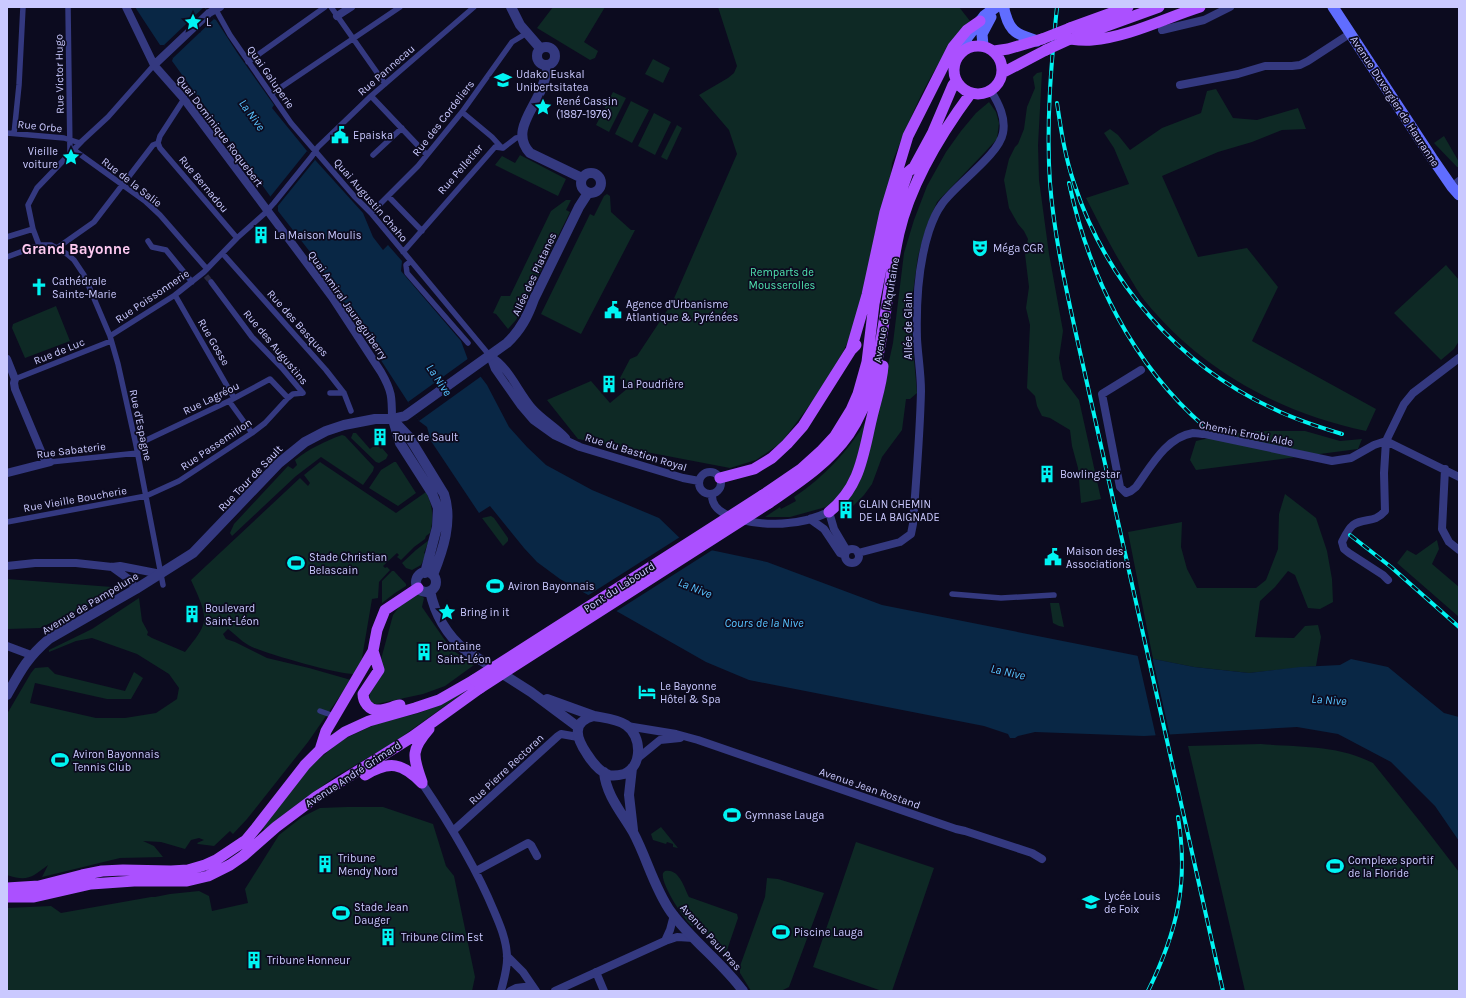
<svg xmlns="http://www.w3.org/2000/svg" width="1466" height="998" font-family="Karla,sans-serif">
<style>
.green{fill:#0e2925}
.water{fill:#092745}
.pier{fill:#0c0b1f}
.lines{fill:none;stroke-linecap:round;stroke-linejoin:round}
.pedestrian-tunnel{stroke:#282841;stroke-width:5.5;stroke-dasharray:5.5 3;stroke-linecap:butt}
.pedestrian{stroke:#343980;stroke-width:5.5}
.minor{stroke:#343980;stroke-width:8}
.tertiary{stroke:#343980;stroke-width:10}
.secondary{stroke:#606dff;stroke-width:11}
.primary{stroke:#ab50ff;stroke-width:11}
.rail-casing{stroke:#00f4f3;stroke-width:4}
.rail{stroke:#0c0b1f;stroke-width:2.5;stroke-dasharray:8;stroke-linecap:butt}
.primary-bridge{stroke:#ab50ff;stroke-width:11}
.labels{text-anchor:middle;stroke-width:3.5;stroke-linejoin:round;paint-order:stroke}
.poi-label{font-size:11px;fill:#cac9ff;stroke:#0c0b1f;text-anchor:start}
.street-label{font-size:11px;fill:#cac9ff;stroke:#0c0b1f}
.park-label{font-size:11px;fill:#50e4b0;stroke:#0c0b1f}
.water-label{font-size:12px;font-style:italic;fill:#57c3ff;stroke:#0c0b1f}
.district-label{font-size:15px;font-weight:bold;fill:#ffcbf2;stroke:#0c0b1f}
</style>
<rect width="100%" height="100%" fill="#0c0b1f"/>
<path class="green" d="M553 7H605L584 42 598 51 595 58 590 60 537 28Z
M718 7H959L970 21C931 66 914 109 892 163L891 174 875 233 864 289 851 335 843 352 815 398 781 443 756 460 730 468 578 439 547 400 591 381 610 403 628 388 620 378 630 359 637 356 672 303 737 154 729 130 699 95 728 78 734 73 737 66Z
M653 59 670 68 663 83 645 74Z
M1042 72 1038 145 1039 180 1049 254 1063 331 1059 358 1063 379 1079 400 1101 499 1081 503 1078 468 1072 446 1070 430 1050 418 1042 416 1037 406 1035 396 1027 388 1030 325 1026 308 1029 287 1025 254 1028 239 1024 231 1018 224 1009 208 1004 180 1009 159 1015 147 1018 144 1024 129 1027 107 1035 88 1033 77 1037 73Z
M1216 89 1233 118 1257 120 1298 108 1306 129 1282 130 1252 142 1218 152 1162 176 1198 257 1247 248 1278 287 1252 341 1376 409 1366 431C1280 413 1201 370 1145 301 1139 294 1135 286 1130 278 1113 252 1100 225 1086 198L1129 184 1114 148 1104 133 1110 129 1118 135 1130 150 1162 128 1201 113 1207 91Z
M613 92 626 98 609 132 596 125Z
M631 101 649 110 632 143 615 134Z
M989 102 996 112 999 123 997 139 985 152 937 202 927 225 918 256 910 314 917 393 910 399H906L902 430 882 457 872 484 864 495 851 508 845 503 869 452 893 343 904 253 914 220 927 186 946 152 961 131 976 113Z
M654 113 671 122 655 155 638 146Z
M677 125 682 128 667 160 661 157Z
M1444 136 1459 162V167H1457L1434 143Z
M520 155 566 179 558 196 495 165 502 156 515 163Z
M607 194 610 196 611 212 631 230H635L581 334 541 314 590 214 594 216 604 196Z
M566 200H571L566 210 570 212 520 313 516 320 508 329 496 314 493 313 501 296H510L551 211Z
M1446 265 1459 280V341L1454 349 1441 360 1394 313Z
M56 306 70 341 25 358 12 328 13 324Z
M870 413 851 478 835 501 826 507 790 517H765L780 507 781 509 796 501 794 497C824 478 855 444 870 413Z
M1258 431H1305L1340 441 1362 439 1358 449 1196 470 1190 460 1196 441 1227 434Z
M353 433H356L370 449 376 444 381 449 382 448 388 455 386 459 379 463 376 462 351 438Z
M342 435 345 436 374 467 373 471 363 485 321 457 296 476 232 536 230 533 234 524 288 466 293 469 297 465 295 460C309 449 325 441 342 435Z
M320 462 396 513 426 492C433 506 434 518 430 533L426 536 425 539 414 547 401 560 397 557 399 555 397 553 383 566 385 568 387 567 390 570 379 582 378 598 372 599 362 658 356 674C343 676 267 654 252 647 243 643 236 635 228 629L223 634 226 639 235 642 267 658 309 668 351 680 308 742 247 819 233 834 230 831 214 846 198 844 197 843 204 840 199 838 191 840 185 849 161 842 143 841 154 846 163 857 120 858 42 877 48 865C32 877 28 882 7 875V714L31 673 35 668 48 667 55 674 125 691 134 672 143 678 131 699H107L35 683 30 703 96 718H125L156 713 177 699 179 688 169 674 137 654 92 638 76 641 49 652V650L92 629 139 598 142 621 148 632 147 635 152 638 185 652C191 644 200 634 203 625 208 613 196 592 191 580L300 478 308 486 310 483 304 475Z
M394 462H396L416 493 398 506 369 488 381 470Z
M1285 494 1316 518 1327 551 1332 579 1333 602 1320 609 1308 608 1295 575 1288 571 1275 587 1260 601 1255 637 1294 638 1305 626 1318 625 1321 637 1316 666 1249 673 1194 667 1153 659 1128 532 1182 522 1181 547 1187 569 1197 588H1256L1266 580 1278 549 1279 514Z
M491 516 494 518 508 538V541L503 546 482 518Z
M429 540 424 553 426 554 421 565 412 570 406 568 402 563 416 550Z
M1437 540 1439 549 1432 564 1459 587V617L1397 563 1407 550 1416 555Z
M392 571H394L406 584V586L395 593 382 603V581Z
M7 579 112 587 113 594 40 628 7 629Z
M419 594 424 598 422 607 451 649 474 665 445 686 423 694 372 705 369 699 372 684 380 663 393 615 399 607Z
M1050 603H1059L1064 627 1059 626 1053 623Z
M463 692V693L393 743 335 777 296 805 264 830 262 826 311 766 332 748 344 739 376 724 419 713 437 706Z
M1261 744C1299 747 1339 745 1373 763L1422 824 1459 872V991H1245L1188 746Z
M347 807H383L433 824 446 866 454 876 475 977 472 991H7V908L51 906 61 913 151 897H155L170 894 199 891 209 896 212 911 248 903 245 889 279 835 302 817 320 808Z
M661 827 678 848 673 847V844L667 842 666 844 653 840 651 834Z
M856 842 934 868 892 991H882L813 967Z
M665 871C679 868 684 887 689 897L737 914 738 918 726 953 699 927C698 927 693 926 692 926 684 920 660 883 663 873Z
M767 878 778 879 824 893 789 987 781 991H751L740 973V966L765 897Z"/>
<path class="water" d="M135 7H205L214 19 216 20 238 54 274 105 272 108 307 151 363 213 373 237 383 250 388 245 402 261 401 271 461 341 468 360 487 385 509 427 527 447 546 465 592 490 659 518 687 545 767 562 882 605 1194 667 1249 673 1300 667 1340 665 1351 659 1388 667 1444 713 1459 717V841L1435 806 1391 762 1338 734 1297 727 1144 736 1035 732 1018 736 1015 738H1010L1008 734 984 726 749 680 706 662 560 579 537 562 524 548 490 506 479 513 431 441 427 427 419 421 408 402 314 257 278 211V207L172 61 173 58 164 45H160Z"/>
<path class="pier" d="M204 7 214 19 173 58 164 45Z
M307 151 315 160 277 207 270 197Z
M469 358 483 375 419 421 408 402Z
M680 537 688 544 714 549 615 612 587 596Z
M1137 653 1152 656 1170 736 1156 737Z"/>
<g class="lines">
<path class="pedestrian-tunnel" d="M206 276 211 282"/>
<path class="pedestrian" d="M68 7 70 154
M331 7 385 84
M216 10 230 35 291 123 354 196 371 213 490 356
M248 62 325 7
M271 94 400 7
M371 96 427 155
M462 112 492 137 502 148
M7 133 64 138 80 143
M14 134 19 85 23 7
M158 143 160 148 237 238
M158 143 160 136 184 99
M74 150 145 201 160 215 207 269
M373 155 402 128
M388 196 422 231
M371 213 418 166 462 112 512 42 527 33
M7 237 33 229
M148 241 152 247 166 250 192 282
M39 245 33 229 28 205 37 188 82 141 108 117 154 65
M57 248 94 222 153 145 158 143
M403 252 495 147 503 148 516 138 522 137
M223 254 326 370 344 393 351 411
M7 257 39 245H51L67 254 74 260 84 275 110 336 118 364 136 445 163 585
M411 261 406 265 407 273 468 343
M211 282 252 337 282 368 303 393
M175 295 234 398
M110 336 175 295 204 272 237 238 264 214 274 203 312 156 318 147 371 96 474 7
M15 379 111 341
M330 393H344
M229 401 252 433
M136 445 229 401 270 379 288 398
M50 462 138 453
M7 522 146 496 179 481 252 433 265 423 288 398 293 394 303 393
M952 594 1001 598 1054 595
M320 711 334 716"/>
<path class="minor" d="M126 7 154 65 184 99 267 210 332 297 381 372C392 391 392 397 392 419
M337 16 351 7
M1162 30 1204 20 1230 7
M154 65 209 13 220 7
M1180 85 1238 74 1265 66H1292L1300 65 1308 61 1351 33
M1452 187 1459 181
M490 356 495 369 521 406 533 420 554 435 580 447 683 478 699 481
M490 356C510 368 518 392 533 409 543 420 556 427 566 438
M7 359 15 379 14 383 15 389 46 463
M1141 370 1102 394 1120 487 1126 493 1131 491 1136 487C1150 468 1166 437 1193 433 1197 433 1201 434 1205 434L1332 461 1351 458 1374 445 1386 441
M1386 441 1459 477
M1445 469 1442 529 1449 542 1459 550
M699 483a11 11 0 1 1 22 0a11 11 0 1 1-22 0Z
M7 473 50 462
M712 494C710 522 769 526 788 523 802 522 816 518 829 512L834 529 847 551
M810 519 824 529 840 553 845 555
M845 556a7 7 0 1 1 14 0a7 7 0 1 1-14 0Z
M858 553 900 542 911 534 913 524C916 480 920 435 921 391 921 374 918 356 917 339 916 304 918 265 929 231 932 222 936 212 942 204 956 184 999 155 1003 133 1006 118 999 104 991 91
M7 566 35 563H76L112 567 120 566 161 574
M112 567 130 580 136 589
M1388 580 1383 575 1349 553 1344 549 1342 542C1345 536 1348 529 1353 525 1365 517 1374 524 1385 511L1384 473 1386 441 1404 404 1413 393 1459 358
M7 646 31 655
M627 726 676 734 698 740 956 829 965 831 1032 853 1042 859
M638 758 660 740 680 738
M422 783C449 823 475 865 494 911 500 925 506 939 507 955 508 967 504 979 501 991
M453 831 558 736 561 734 578 737
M476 871 528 843 531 845 537 856
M665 941 670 930 674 915
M507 956 523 972 536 991
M596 972 604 991
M510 991 516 988 532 986
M555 991 665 941 677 937 694 938"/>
<path class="tertiary" d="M511 7 520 25 540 48
M537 56a9 9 0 1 1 18 0a9 9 0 1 1-18 0Z
M548 65C546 76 544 85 539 94 530 114 512 134 530 153L582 178
M581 183a10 10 0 1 1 20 0a10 10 0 1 1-20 0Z
M392 419 409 437 444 494C453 521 443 550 433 575
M394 423 400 443 432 493 438 508 437 527 425 573
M416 582a10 10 0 1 1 20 0a10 10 0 1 1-20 0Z
M430 591C435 615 447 635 465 650L531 692 578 727
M7 695C21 670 27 658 49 639L136 589 193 553 279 463 305 442 326 431 344 425 375 419H392L405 416 507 343C521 330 528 316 534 299L579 207 588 193
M547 699 594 716
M594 716C604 718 617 719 626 725 642 736 643 766 624 774 620 775 613 776 609 775 600 772 592 762 587 754 577 739 570 722 594 716Z
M632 768 629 795 633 830
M604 772C606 795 622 813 633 832 647 858 654 888 671 912 692 941 722 962 743 991"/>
<path class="secondary" d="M1004 7C1004 11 1005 13 1006 16 1011 34 1021 35 1037 41
M1333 7 1432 158 1452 187 1459 195
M983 46 982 34 991 17
M965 49 967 38 984 16 996 7"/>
<path class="primary" d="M1070 28 1128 7
M1076 37 1159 7
M1070 39C1077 40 1085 41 1092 40 1129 37 1165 18 1200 7
M954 70a24 24 0 1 1 48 0a24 24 0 1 1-48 0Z
M994 51 1008 49 1042 39
M1002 73 1046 50
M851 350 867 295 885 212 908 136 953 47 967 30 980 21
M720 478 754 469 772 458 787 444 803 426 851 350 856 345
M763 495 801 469 822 450 835 436 851 410 858 394 867 362 874 304 884 254 895 209 908 172 914 167 933 132 953 85 956 81
M769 503C798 483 828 464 849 434 873 399 878 357 885 316 889 288 893 260 899 233 911 182 940 135 971 93
M829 512C861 486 863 454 872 417 876 400 882 383 883 366
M373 651 379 670 363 694C363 702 369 710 377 710 384 711 393 706 400 705
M320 750 326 731 373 651 377 630 385 610 418 588
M365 775C390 760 402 763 422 783
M422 782C413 756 410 751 429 729
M7 888 39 886 82 875 102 871 123 870 171 871 188 870 205 865 216 860 246 840 256 828 305 765 320 750 345 732 369 721 415 708 439 700 474 680
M7 897H34L91 884 134 881H187L208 876 230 865 243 856 276 827 316 797 412 737 480 688"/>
<g class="rail-casing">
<path id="rail" d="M1057 7C1051 65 1046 125 1050 183 1054 234 1065 284 1076 334L1223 991
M1057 103C1061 130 1065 157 1074 183 1106 282 1179 366 1274 409 1296 420 1319 427 1342 434
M1069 183C1089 276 1132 364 1205 427
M1350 535 1391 567 1459 627
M1148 991C1177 932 1189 883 1178 817"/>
</g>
<use href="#rail" class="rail"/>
<path class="primary-bridge" d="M1042 39 1070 28
M1046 50 1070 39
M474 680 763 495
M480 688 769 503"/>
</g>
<defs>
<g id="sight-bare" transform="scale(1.38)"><path d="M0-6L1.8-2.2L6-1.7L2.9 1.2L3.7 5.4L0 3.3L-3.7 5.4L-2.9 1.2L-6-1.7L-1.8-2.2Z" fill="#00f4f3" stroke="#0c0b1f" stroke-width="2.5" paint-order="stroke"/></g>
<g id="university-bare" transform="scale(1.38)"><path d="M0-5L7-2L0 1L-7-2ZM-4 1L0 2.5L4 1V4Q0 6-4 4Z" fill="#00f4f3" stroke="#0c0b1f" stroke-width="2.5" paint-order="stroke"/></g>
<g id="civic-bare" transform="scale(1.38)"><path d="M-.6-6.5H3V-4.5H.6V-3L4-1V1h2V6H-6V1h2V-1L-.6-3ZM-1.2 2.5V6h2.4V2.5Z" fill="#00f4f3" stroke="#0c0b1f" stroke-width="2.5" paint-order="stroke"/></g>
<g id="building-bare" transform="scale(1.38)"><path d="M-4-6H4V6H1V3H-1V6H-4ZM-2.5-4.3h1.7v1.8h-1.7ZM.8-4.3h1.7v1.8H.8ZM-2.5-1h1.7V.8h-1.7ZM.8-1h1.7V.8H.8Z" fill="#00f4f3" stroke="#0c0b1f" stroke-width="2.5" paint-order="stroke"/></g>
<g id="theatre-bare" transform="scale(1.38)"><path d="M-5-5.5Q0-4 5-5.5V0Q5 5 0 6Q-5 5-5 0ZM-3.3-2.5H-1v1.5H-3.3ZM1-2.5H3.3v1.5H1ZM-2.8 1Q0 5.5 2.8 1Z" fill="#00f4f3" stroke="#0c0b1f" stroke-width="2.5" paint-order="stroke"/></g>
<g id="church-bare" transform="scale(1.38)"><path d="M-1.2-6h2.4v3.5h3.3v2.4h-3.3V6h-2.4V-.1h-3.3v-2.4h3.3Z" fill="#00f4f3" stroke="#0c0b1f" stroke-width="2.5" paint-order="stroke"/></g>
<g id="stadium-bare" transform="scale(1.38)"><path d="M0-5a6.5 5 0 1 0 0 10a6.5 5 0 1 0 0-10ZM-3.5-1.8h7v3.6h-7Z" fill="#00f4f3" stroke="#0c0b1f" stroke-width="2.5" paint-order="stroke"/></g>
<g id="hotel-bare" transform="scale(1.38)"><path d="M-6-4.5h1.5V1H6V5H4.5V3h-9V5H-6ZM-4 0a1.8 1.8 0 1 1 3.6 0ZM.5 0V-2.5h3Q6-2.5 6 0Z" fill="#00f4f3" stroke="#0c0b1f" stroke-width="2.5" paint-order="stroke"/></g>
<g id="school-bare" transform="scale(1.38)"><path d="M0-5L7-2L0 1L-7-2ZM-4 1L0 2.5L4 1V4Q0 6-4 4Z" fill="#00f4f3" stroke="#0c0b1f" stroke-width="2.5" paint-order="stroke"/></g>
</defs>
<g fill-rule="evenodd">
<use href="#sight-bare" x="193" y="22"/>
<use href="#university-bare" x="503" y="80"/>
<use href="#sight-bare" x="543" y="107"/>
<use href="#civic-bare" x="340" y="135"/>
<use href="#sight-bare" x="71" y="157"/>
<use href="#building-bare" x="261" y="235"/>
<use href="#theatre-bare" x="980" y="248"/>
<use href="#church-bare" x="39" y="287"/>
<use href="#civic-bare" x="613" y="310"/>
<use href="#building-bare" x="609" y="384"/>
<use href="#building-bare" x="380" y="437"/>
<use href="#building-bare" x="1047" y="474"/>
<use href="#building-bare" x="846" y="510"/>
<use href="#civic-bare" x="1053" y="557"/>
<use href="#stadium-bare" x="296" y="563"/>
<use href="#stadium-bare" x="495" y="586"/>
<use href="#sight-bare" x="447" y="612"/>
<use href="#building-bare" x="192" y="614"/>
<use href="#building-bare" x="424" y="652"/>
<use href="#hotel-bare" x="647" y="692"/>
<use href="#stadium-bare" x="60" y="760"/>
<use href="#stadium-bare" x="732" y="815"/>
<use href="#building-bare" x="325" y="864"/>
<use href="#stadium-bare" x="1335" y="866"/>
<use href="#school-bare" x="1091" y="902"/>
<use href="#stadium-bare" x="341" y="913"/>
<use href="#stadium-bare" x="781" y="932"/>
<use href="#building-bare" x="388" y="937"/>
<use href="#building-bare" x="254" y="960"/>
</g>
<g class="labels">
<g class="poi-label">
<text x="206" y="26">L</text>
<text x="516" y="78">Udako Euskal<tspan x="516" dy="13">Unibertsitatea</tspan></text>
<text x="556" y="105">René Cassin<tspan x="556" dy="13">(1887-1976)</tspan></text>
<text x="353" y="139">Epaiska</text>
<text x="58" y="155" text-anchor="end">Vieille<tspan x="58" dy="13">voiture</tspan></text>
<text x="274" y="239">La Maison Moulis</text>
<text x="993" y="252">Méga CGR</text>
<text x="52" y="285">Cathédrale<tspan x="52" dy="13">Sainte-Marie</tspan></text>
<text x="626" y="308">Agence d'Urbanisme<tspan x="626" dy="13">Atlantique &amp; Pyrénées</tspan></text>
<text x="622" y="388">La Poudrière</text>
<text x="393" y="441">Tour de Sault</text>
<text x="1060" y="478">Bowlingstar</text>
<text x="859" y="508">GLAIN CHEMIN<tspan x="859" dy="13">DE LA BAIGNADE</tspan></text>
<text x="1066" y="555">Maison des<tspan x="1066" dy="13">Associations</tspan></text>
<text x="309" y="561">Stade Christian<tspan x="309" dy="13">Belascain</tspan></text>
<text x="508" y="590">Aviron Bayonnais</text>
<text x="205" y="612">Boulevard<tspan x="205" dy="13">Saint-Léon</tspan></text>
<text x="460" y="616">Bring in it</text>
<text x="437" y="650">Fontaine<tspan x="437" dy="13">Saint-Léon</tspan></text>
<text x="660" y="690">Le Bayonne<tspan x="660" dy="13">Hôtel &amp; Spa</tspan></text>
<text x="73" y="758">Aviron Bayonnais<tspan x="73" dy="13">Tennis Club</tspan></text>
<text x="745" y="819">Gymnase Lauga</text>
<text x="338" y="862">Tribune<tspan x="338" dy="13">Mendy Nord</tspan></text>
<text x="1348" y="864">Complexe sportif<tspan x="1348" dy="13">de la Floride</tspan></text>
<text x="1104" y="900">Lycée Louis<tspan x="1104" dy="13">de Foix</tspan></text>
<text x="354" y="911">Stade Jean<tspan x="354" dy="13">Dauger</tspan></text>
<text x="794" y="936">Piscine Lauga</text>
<text x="401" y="941">Tribune Clim Est</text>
<text x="267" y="964">Tribune Honneur</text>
</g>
<g class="street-label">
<text transform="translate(386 70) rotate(-41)" y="4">Rue Pannecau</text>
<text transform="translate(59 74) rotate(-91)" y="4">Rue Victor Hugo</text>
<text transform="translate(271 77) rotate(55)" y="4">Quai Galuperie</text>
<text transform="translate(1395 101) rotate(57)" y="4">Avenue Duvergier de Hauranne</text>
<text transform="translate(443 118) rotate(-52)" y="4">Rue des Cordeliers</text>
<text transform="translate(40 126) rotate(6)" y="4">Rue Orbe</text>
<text transform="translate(220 131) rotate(53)" y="4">Quai Dominique Roquebert</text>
<text transform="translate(460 169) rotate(-49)" y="4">Rue Pelletier</text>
<text transform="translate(132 182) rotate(38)" y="4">Rue de la Salie</text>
<text transform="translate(204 184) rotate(50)" y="4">Rue Bernadou</text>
<text transform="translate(371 200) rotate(49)" y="4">Quai Augustin Chaho</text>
<text transform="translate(534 274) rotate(-65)" y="4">Allée des Platanes</text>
<text transform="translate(152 296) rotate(-34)" y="4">Rue Poissonnerie</text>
<text transform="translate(348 305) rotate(55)" y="4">Quai Amiral Jaureguiberry</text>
<text transform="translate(886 310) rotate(-80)" y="4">Avenue de l'Aquitaine</text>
<text transform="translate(298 323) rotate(48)" y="4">Rue des Basques</text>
<text transform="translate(908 326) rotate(-90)" y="4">Allée de Glain</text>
<text transform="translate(214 342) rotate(60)" y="4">Rue Gosse</text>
<text transform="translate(276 347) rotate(50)" y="4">Rue des Augustins</text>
<text transform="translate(59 351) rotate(-22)" y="4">Rue de Luc</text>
<text transform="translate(211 398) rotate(-26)" y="4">Rue Lagréou</text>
<text transform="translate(141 425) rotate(78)" y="4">Rue d'Espagne</text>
<text transform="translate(1246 433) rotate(11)" y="4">Chemin Errobi Alde</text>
<text transform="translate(216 444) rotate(-34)" y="4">Rue Passemillon</text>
<text transform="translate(71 450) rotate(-7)" y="4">Rue Sabaterie</text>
<text transform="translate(636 452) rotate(17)" y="4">Rue du Bastion Royal</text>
<text transform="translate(250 478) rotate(-46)" y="4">Rue Tour de Sault</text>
<text transform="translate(75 499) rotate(-10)" y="4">Rue Vieille Boucherie</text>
<text transform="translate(619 587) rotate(-33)" y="4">Pont du Labourd</text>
<text transform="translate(90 603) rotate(-31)" y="4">Avenue de Pampelune</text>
<text transform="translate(506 769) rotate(-43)" y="4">Rue Pierre Rectoran</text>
<text transform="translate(353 774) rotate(-33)" y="4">Avenue André Grimard</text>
<text transform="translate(870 788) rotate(19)" y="4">Avenue Jean Rostand</text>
<text transform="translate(711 937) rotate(48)" y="4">Avenue Paul Pras</text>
</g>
<g class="park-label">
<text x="782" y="276">Remparts de<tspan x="782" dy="13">Mousserolles</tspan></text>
</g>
<g class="water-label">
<text transform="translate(252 115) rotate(54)" y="4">La Nive</text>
<text transform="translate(439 380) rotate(56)" y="4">La Nive</text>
<text transform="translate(695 588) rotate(22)" y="4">La Nive</text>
<text x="764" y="627">Cours de la Nive</text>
<text transform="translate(1008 672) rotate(13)" y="4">La Nive</text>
<text transform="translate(1329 700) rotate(4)" y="4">La Nive</text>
</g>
<g class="district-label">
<text x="76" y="254">Grand Bayonne</text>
</g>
</g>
<rect width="1466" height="998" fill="none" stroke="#cac9ff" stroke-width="16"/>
</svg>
